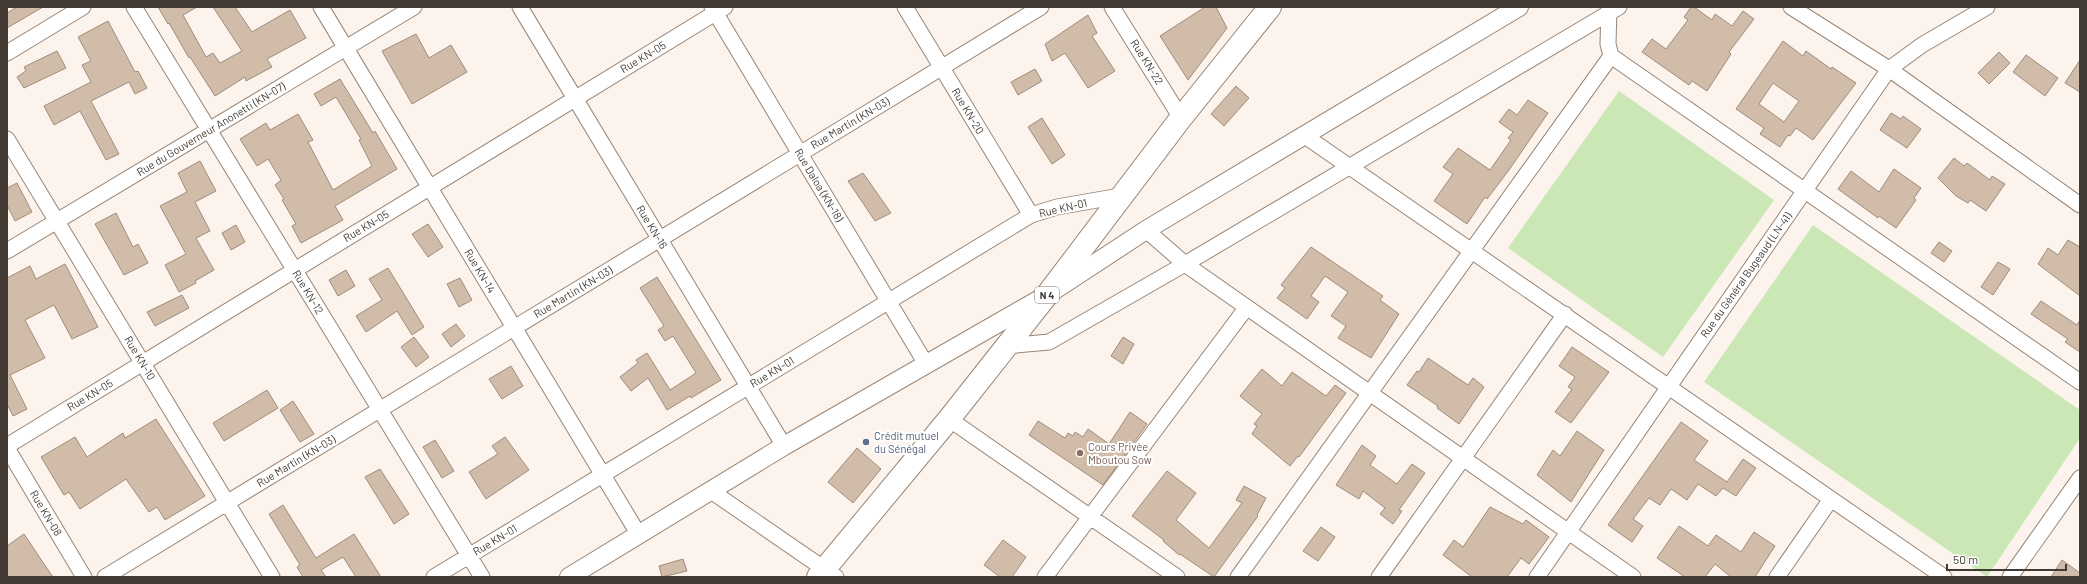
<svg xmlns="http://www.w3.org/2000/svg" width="2087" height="584" font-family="Barlow,sans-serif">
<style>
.green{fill:#cbe7b6}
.building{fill:#d1bcaa;stroke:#a08c7b;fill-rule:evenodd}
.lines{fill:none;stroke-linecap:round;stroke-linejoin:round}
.minor-casing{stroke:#998575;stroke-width:17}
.tertiary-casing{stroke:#998575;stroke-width:20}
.primary-casing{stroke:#998575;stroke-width:24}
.minor{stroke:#fff;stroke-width:15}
.tertiary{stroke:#fff;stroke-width:18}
.primary{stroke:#fff;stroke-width:22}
.service-dot{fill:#5c6f8a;stroke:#fff;stroke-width:1.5}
.education-dot{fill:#8d6e63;stroke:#fff;stroke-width:1.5}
.labels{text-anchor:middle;stroke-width:4;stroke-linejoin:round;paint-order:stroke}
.shield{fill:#fff;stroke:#7b7570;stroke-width:1}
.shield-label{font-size:10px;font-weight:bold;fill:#423a33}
.street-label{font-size:11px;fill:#423a33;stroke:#fff}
.service-label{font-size:11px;fill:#4e5e75;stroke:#fff;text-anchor:start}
.education-label{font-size:11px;fill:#785e54;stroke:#fff;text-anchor:start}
</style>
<rect width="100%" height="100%" fill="#fcf3ec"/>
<path class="green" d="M1619 91 1774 200 1663 357 1508 248Z
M1813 225 2080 410V438L1987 577 1704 382Z"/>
<path class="building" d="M17 7H43L7 28V13Z
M158 7H197L183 15 206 57 213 53 220 63 242 51 213 7H235L252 32 290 10 306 38 267 59 272 67 246 81 245 77 215 96 190 57 189 58 169 23 168 24Z
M1205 7H1216L1227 28 1188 80 1160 36Z
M1691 7H1694L1712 20 1715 14 1732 26 1743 11 1754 19 1729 52 1731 54 1707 91 1692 81 1689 85 1642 52 1652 39 1666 49 1688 20 1684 17Z
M1088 15 1097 33 1092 36 1115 71 1088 88 1065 53 1052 61 1045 44Z
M108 21 135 72 138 71 147 88 135 94 129 82 91 101 119 154 106 160 80 111 54 125 44 106 91 82 82 65 91 61 78 37Z
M416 34 429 58 451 45 467 72 412 104 382 51Z
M1783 41 1803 56 1806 51 1831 69 1832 67 1856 83 1813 140 1796 128 1790 136 1788 135 1780 147 1760 134 1764 128 1736 109ZM1773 83 1799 101 1784 122 1759 104Z
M57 51 66 68 24 88 17 77 26 71 24 67Z
M1999 52 2010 63 1989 84 1978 73Z
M2026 55 2058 78 2045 96 2013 72Z
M2080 60V92L2065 83Z
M1035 69 1042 81 1018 95 1011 82Z
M340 79 373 133 375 131 397 169 335 206 343 220 301 243 292 226 296 224 282 200 284 199 275 185 281 180 268 159 257 166 240 139 266 123 270 130 298 114 313 140 308 142 333 190 372 166 359 140 361 139 336 97 321 106 314 94Z
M1236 86 1249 98 1224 126 1211 114Z
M1528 100 1548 113 1509 170 1487 199 1485 197 1467 224 1434 201 1453 174 1443 167 1458 148 1490 170 1511 140 1508 138 1513 132 1499 122 1509 109 1517 115Z
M1891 113 1901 119 1903 116 1921 129 1907 148 1880 130Z
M1042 118 1065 155 1052 164 1028 127Z
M1954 158 1964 166 1967 163 1990 180 1992 176 2005 184 1986 211 1970 200 1968 203 1956 196 1938 178Z
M200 161 216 191 195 202 210 231 196 238 214 270 195 281 196 283 179 292 165 265 186 254 160 206 187 192 178 173Z
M1894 169 1921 188 1914 198 1916 200 1896 228 1879 216 1878 218 1838 189 1851 171 1879 192Z
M863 173 891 213 875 221 848 181Z
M17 183 32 212 15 221 7 205V188Z
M116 213 133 247 138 244 148 263 124 275 95 224Z
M428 224 443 247 428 257 412 234Z
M236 225 245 242 231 250 222 233Z
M2068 240 2080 247V296L2038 264 2048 248 2058 255Z
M1939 242 1952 251 1944 262 1931 253Z
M1311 247 1383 296 1380 300 1399 314 1371 358 1338 338 1346 326 1331 316 1348 292 1325 276 1311 296 1319 302 1307 319 1277 298 1285 288 1281 285Z
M1998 262 2010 269 1993 295 1981 287Z
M65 264 98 327 72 339 54 305 25 320 45 358 10 375 27 409 13 416 7 404V278L30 266 36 279Z
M388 268 424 327 412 335 397 311 366 332 356 316 382 300 369 279Z
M346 270 355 286 338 296 329 280Z
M657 277 721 380 691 398 690 396 667 410 648 378 631 391 620 377 638 363 636 360 647 353 670 390 696 373 673 336 665 341 658 330 664 326 640 288Z
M460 278 472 300 459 307 447 284Z
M182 295 189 308 155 326 147 312Z
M2041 301 2077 325 2080 320V352L2065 342 2068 339 2031 314Z
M456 324 465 336 451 347 442 334Z
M414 337 429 357 416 367 401 347Z
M1123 337 1134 344 1123 364 1111 356Z
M1572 347 1609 372 1571 423 1555 412 1572 389 1568 387 1575 377 1559 366Z
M1428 358 1468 385 1473 378 1484 387 1459 424 1437 408 1438 406 1407 385 1417 371 1419 372Z
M511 366 523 386 502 399 489 379Z
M1262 369 1282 386 1292 372 1326 396 1335 385 1346 393 1299 457 1298 456 1290 466 1252 434 1257 426 1254 424 1262 414 1240 396Z
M267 390 278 408 224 441 213 423Z
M293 401 314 434 300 442 280 410Z
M1130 412 1147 424 1103 485 1029 435 1038 421 1065 438 1068 433 1073 436 1075 432 1083 437 1088 429 1109 444Z
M156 419 205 496 165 520 157 507 149 512 126 479 80 509 69 492 64 495 41 457 75 437 87 457 123 433 125 438Z
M1681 422 1708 441 1694 460 1727 482 1743 459 1756 468 1736 496 1723 488 1716 496 1698 484 1687 500 1671 489 1660 505 1649 498 1633 519 1643 526 1632 542 1608 525Z
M1577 431 1604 450 1571 502 1537 475 1553 450 1560 456Z
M505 437 529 470 486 499 469 472 498 454 492 446Z
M435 440 454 471 442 478 423 447Z
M1362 445 1376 456 1370 465 1397 484 1412 464 1425 473 1399 510 1402 511 1393 524 1380 514 1385 508 1363 491 1359 499 1336 485Z
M857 448 881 469 853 503 828 482Z
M380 469 409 514 394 524 365 477Z
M1167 471 1196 493 1176 520 1209 548 1242 503 1236 500 1244 486 1266 498 1257 515 1258 516 1214 577 1180 554 1179 555 1163 541 1164 540 1132 516Z
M283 505 316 558 354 534 381 577H356L343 557 321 570 326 577H303L297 567 300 565 269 514Z
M1490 507 1523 524 1526 520 1549 537 1529 564 1521 558 1507 577H1472L1443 555 1454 540 1463 547Z
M1679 526 1708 546 1716 535 1741 552 1754 532 1775 546 1755 577H1731L1715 564 1705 577H1685L1657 558Z
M1321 527 1335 537 1318 561 1303 551Z
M24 534 44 564 53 577H7V546Z
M1003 540 1026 557 1012 577H1000L984 565Z
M683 559 687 571 662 577 659 566Z
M2062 560 2080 573V577H2051Z"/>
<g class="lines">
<g class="minor-casing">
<path id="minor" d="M134 7 482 577
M321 7 639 535
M520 7 784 446
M712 7 926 364
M905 7 1031 215
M1112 7 1181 118
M1609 7 1608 44 1611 56 2080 382
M1791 7 1889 69 2080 205
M7 53 83 7
M1305 136 1944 577
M7 139 272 577
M1146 230 1185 264 1633 577
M7 251 414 7
M1006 346 1049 342 1185 264 1619 7
M949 419 1177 577
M7 446 725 7
M7 448 84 577
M711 491 836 577
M105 577 1041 7
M434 577 1031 215 1057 207 1120 196
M1045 577 1247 307
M1238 577 1611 56
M1379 577 1565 314
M1537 577 1889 69 1922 45 1987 7
M1777 577 1831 499
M2010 577 2080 478"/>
</g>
<g class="tertiary-casing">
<path id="tertiary" d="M569 577 784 446 1047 295 1146 230 1519 7"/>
</g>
<g class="primary-casing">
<path id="primary" d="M818 577 949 419 1047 295 1181 118 1270 7"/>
</g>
<use href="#minor" class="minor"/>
<use href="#tertiary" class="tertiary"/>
<use href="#primary" class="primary"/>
</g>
<circle class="service-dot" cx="866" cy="442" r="4"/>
<circle class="education-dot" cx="1080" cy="453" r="4"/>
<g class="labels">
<rect class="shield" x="1035" y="287" width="24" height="16" rx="3"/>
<g class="shield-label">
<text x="1047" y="299">N 4</text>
</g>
<g class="street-label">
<text transform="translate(643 57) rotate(-31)" y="4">Rue KN-05</text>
<text transform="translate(1147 62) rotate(58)" y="4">Rue KN-22</text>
<text transform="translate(968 111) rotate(59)" y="4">Rue KN-20</text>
<text transform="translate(850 123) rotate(-31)" y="4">Rue Martin (KN-03)</text>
<text transform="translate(211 129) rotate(-31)" y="4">Rue du Gouverneur Anonetti (KN-07)</text>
<text transform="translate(819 185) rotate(59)" y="4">Rue Daloa (KN-18)</text>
<text transform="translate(1063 208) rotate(-13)" y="4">Rue KN-01</text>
<text transform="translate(366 226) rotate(-31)" y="4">Rue KN-05</text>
<text transform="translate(652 227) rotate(59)" y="4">Rue KN-16</text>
<text transform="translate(480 271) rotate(59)" y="4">Rue KN-14</text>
<text transform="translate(1746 275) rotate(-55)" y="4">Rue du Général Bugeaud (LN-41)</text>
<text transform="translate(308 292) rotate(59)" y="4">Rue KN-12</text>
<text transform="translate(573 292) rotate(-31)" y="4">Rue Martin (KN-03)</text>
<text transform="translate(140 358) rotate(59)" y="4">Rue KN-10</text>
<text transform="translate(772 372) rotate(-31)" y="4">Rue KN-01</text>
<text transform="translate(90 395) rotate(-31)" y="4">Rue KN-05</text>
<text transform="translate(296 461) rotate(-31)" y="4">Rue Martin (KN-03)</text>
<text transform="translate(46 513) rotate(59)" y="4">Rue KN-08</text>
<text transform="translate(495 540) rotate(-31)" y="4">Rue KN-01</text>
</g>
<g class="service-label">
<text x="874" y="440">Crédit mutuel<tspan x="874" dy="13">du Sénégal</tspan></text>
</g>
<g class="education-label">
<text x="1088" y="451">Cours Privèe<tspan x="1088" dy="13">Mboutou Sow</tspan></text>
</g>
</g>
<rect width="2087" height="584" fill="none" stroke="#423a33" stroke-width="16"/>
<path d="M1947 564v6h119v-6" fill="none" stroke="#423a33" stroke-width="2"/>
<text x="1953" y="564" font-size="12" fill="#423a33" stroke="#ffffff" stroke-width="3" paint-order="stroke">50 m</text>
</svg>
